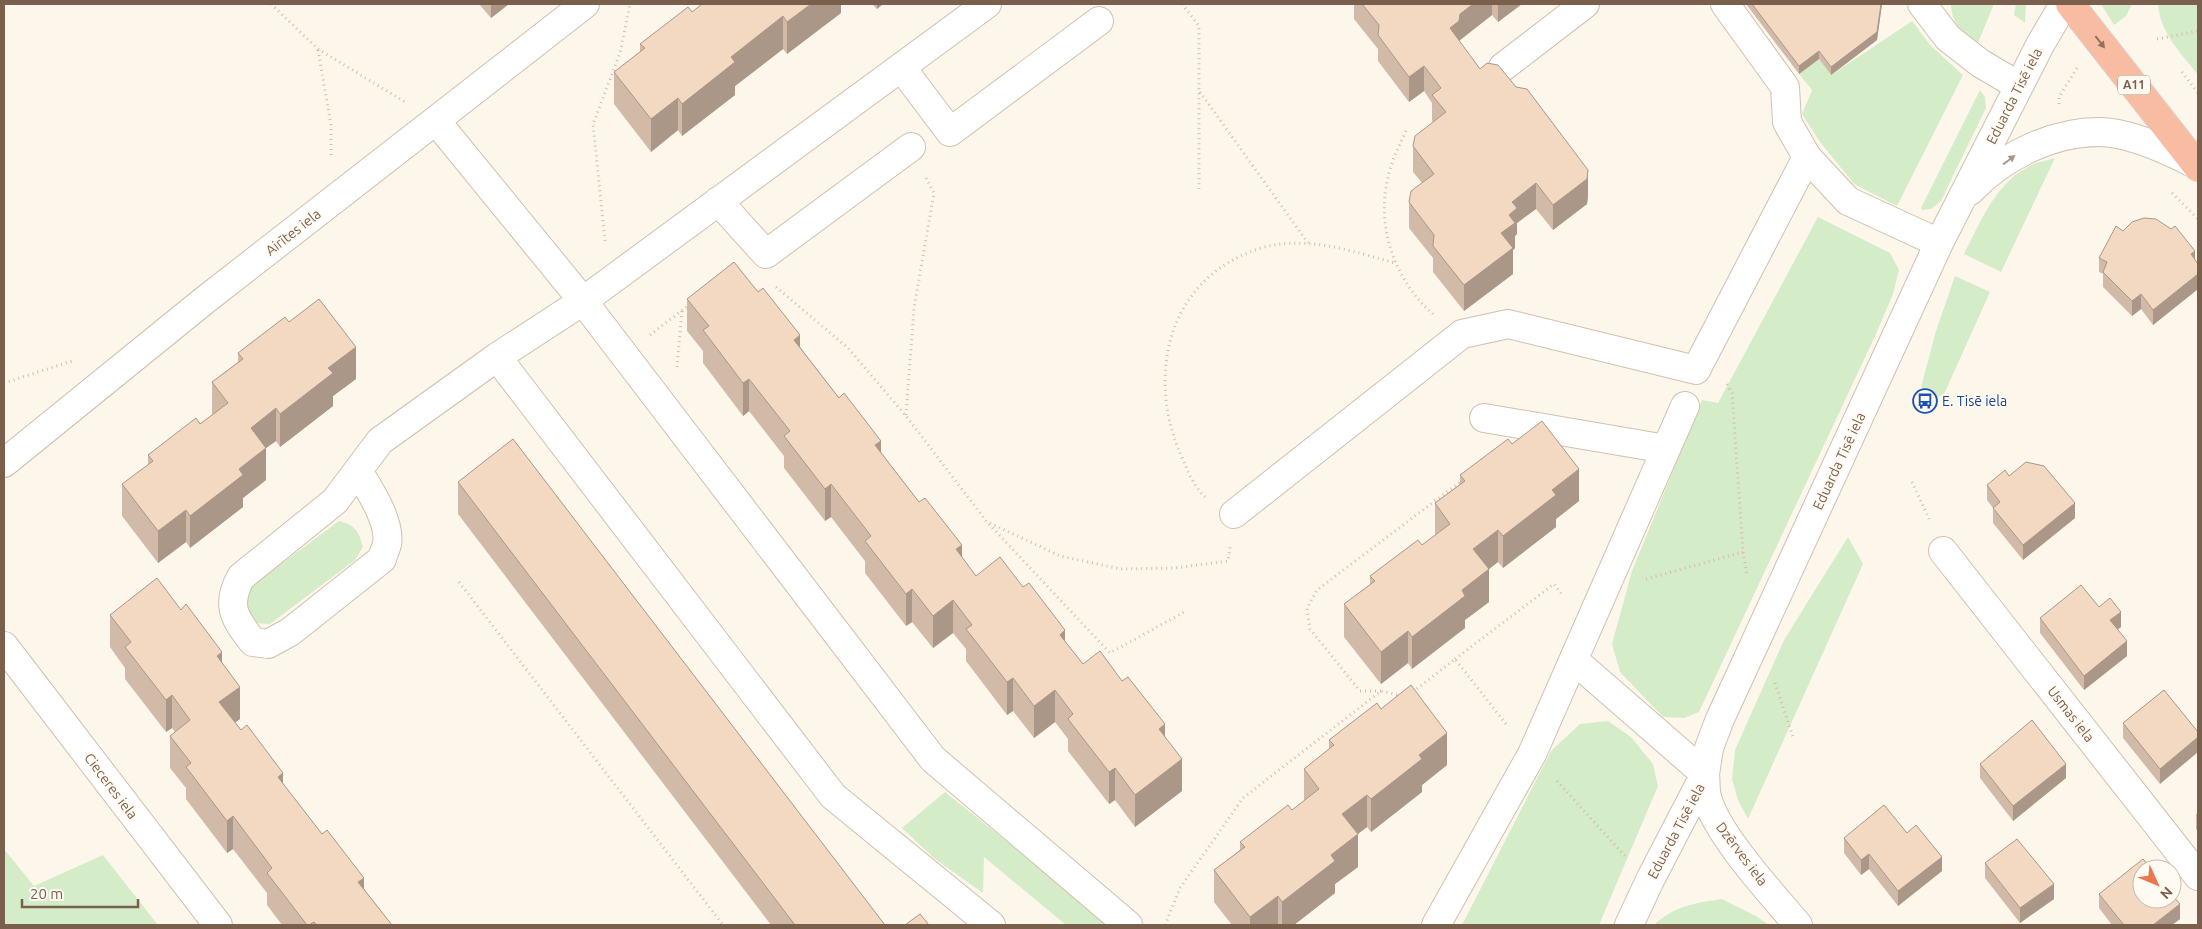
<svg xmlns="http://www.w3.org/2000/svg" width="2202" height="929" font-family="Ubuntu,sans-serif">
<style>
.green{fill:#d5ecc8}
.lines{fill:none;stroke-linecap:round;stroke-linejoin:round}
.minor-casing{stroke:#d1bfaf;stroke-width:30}
.highway-casing{stroke:#dcd5d0;stroke-width:30}
.path{stroke:#d9bba4;stroke-width:3;stroke-dasharray:1 4;stroke-linecap:butt}
.minor{stroke:#fff;stroke-width:28}
.highway{stroke:#f7bca2;stroke-width:28}
.wall{fill:#d1baa7}
.shaded-wall{fill:#aa9788}
.building{fill:#f3d8c2;stroke:#aa9788}
.oneway{fill:#93725d}
.oneway2{fill:#a9978b}
.labels{text-anchor:middle;stroke-width:4;stroke-linejoin:round;paint-order:stroke}
.shield{fill:#fffaf2;stroke:#a28e7e;stroke-width:1}
.shield-label{font-size:12px;font-weight:bold;fill:#7a5f4c}
.street-label{font-size:14px;fill:#7a5f4c;stroke:#fffaf2}
.transit-label{font-size:14px;fill:#164399;stroke:#fffaf2;text-anchor:start}
</style>
<rect width="100%" height="100%" fill="#fdf7eb"/>
<path class="green" d="M1951 4H1994L1977 45C1961 31 1952 25 1951 4Z
M2016 4H2026L2025 23 2014 15Z
M2101 4H2132L2126 16 2114 25Z
M2158 4H2198V75C2181 53 2160 33 2158 4Z
M1912 21 1931 46 1963 75 1897 206 1854 184 1820 142 1802 114 1812 90 1799 74 1819 59 1831 75Z
M1980 90 1985 97 1986 108 1941 201 1931 209 1922 210 1921 208Z
M2055 158 2001 272 1964 254C1980 223 1995 184 2028 167 2036 162 2046 161 2055 158Z
M1818 217 1890 253 1899 270 1893 294 1876 334 1699 712 1684 718 1663 717 1620 672 1612 644 1632 571 1702 400 1718 403Z
M1955 276 1990 292 1945 392 1939 397 1933 399 1921 387 1936 331Z
M339 521C356 525 359 532 363 547L355 560 270 624 254 623 243 613 246 590Z
M1848 537 1863 564 1748 819 1738 800 1732 779 1735 750 1784 640Z
M1608 721 1631 737 1653 764 1658 786 1599 925H1462L1551 751 1580 724Z
M945 792 1111 925H1066L984 857 983 893 935 859 902 828Z
M4 849 34 886 103 855 158 925H4Z
M1722 899 1756 916 1769 925H1654C1674 906 1695 903 1722 899Z"/>
<g class="lines">
<g class="minor-casing">
<path id="minor" d="M1725 4 1785 87 1787 122 1807 157
M1922 4 1948 38 1980 63 2019 86
M901 67 950 132 1099 21
M1503 67 1585 4
M436 121 583 301 933 759 1128 925
M1970 191C2002 157 2051 132 2099 132 2130 132 2170 151 2197 165
M718 201 766 254 911 147
M497 357 833 796 991 925
M1484 418 1666 449
M4 463 205 300 585 4
M358 471C369 489 391 522 387 544 386 549 383 554 382 559L290 632 268 644 253 642C235 619 225 606 241 577L335 501 380 441 497 357 583 301 987 4
M1234 514 1462 334 1508 324 1696 370 1807 157 1848 201 1939 243
M1943 551 2198 876
M4 646 218 925
M1574 660 1705 774
M1705 774C1706 782 1705 790 1707 797 1716 834 1773 895 1798 925
M1436 925 1532 754 1685 406
M1629 925 1650 880 1705 774 1709 748 1720 719 1939 243 2040 45 2064 4"/>
</g>
<g class="highway-casing">
<path id="highway" d="M2070 4 2198 167"/>
</g>
<path class="path" d="M271 4 318 49 405 102
M1182 4 1199 26V189
M2157 39 2198 31
M318 50 331 125V157
M2182 72 2198 93
M1200 92 1308 243
M2059 104V97L2077 68
M1406 131C1398 148 1390 164 1387 182 1377 230 1396 282 1433 314
M2172 193 2198 219
M605 241 593 124 620 53 630 4
M776 287 848 348 906 416 987 522 1110 653 1186 611
M650 335 689 305
M677 367 682 311
M4 383 72 361
M1727 384 1732 393 1743 552 1747 575
M906 415 914 308 934 193 926 178
M1912 482 1930 521
M1205 497C1192 485 1185 464 1178 448 1147 368 1171 278 1258 249 1303 234 1352 251 1395 263
M990 523 1060 556 1121 569 1175 568 1228 561 1230 547
M1646 579 1743 552
M459 582 723 925
M1455 659 1554 584 1563 596
M1775 683 1793 737
M1381 691H1360L1310 629 1307 608 1317 590 1464 479
M1413 692 1455 659 1506 724
M1557 781 1625 856
M1165 925 1180 888 1243 798 1381 691 1403 696"/>
<use href="#minor" class="minor"/>
<use href="#highway" class="highway"/>
</g>
<path class="wall" d="M479 4H509L491 18Z
M841 4V13L787 54 783 49 735 86V95L682 136 678 130 651 152 614 104V72L640 52V44L692 12Z
M872 4H883L877 9Z
M1354 4H1522L1498 22 1492 15 1459 41 1480 69 1588 196 1587 204 1553 230 1536 209 1517 223V234L1515 236V248L1513 250V274L1464 311 1433 272V258L1409 228V202L1422 183 1413 172V146L1433 122 1432 121V103L1424 91 1409 102 1378 61V49L1354 19Z
M1746 4H1882L1877 40 1831 75 1819 59 1799 74Z
M2123 231 2195 260 2198 264V289L2153 325 2141 309 2132 316 2103 287V274L2099 272V258Z
M687 299 800 347 976 576 1065 642 1083 664 1165 736 1182 791 1135 827 1115 800 1109 804 1068 751V739L1055 722 1034 738 1013 711 1007 715 966 661V649L953 633 933 648 912 622 906 626 865 573V561L831 517 825 521 784 468V456L749 411 743 416 703 363V351L687 331Z
M289 322 356 379 333 396V406L280 447 276 441 266 448V480L243 498V507L190 548 186 542 158 563 122 516V484L148 465V455L200 424 212 415V382L238 362V353Z
M1512 444 1579 501 1556 519V527L1503 568 1498 562 1489 569V602L1465 620V628L1412 669 1408 663 1381 684 1344 637V604L1370 585V576L1422 545 1435 535V503L1460 484V475Z
M2009 476 2075 518 2023 560 1993 523V508L1987 500V485Z
M458 482 885 925H771L458 514Z
M2099 607 2121 627 2118 629 2127 656 2084 690 2040 633V618Z
M110 615 222 664 240 719 235 722 392 925H282L267 905V893L233 849 227 853 186 799V788L170 768V736L175 732 172 728 166 732 125 679V668L110 647Z
M2164 690 2160 784 2123 738V723Z
M1381 709 1447 765 1422 785V792L1371 832 1367 827 1358 834V867L1335 884V893L1294 925H1232L1214 902V870L1240 850V842L1292 810 1304 801V769L1329 749V740Z
M1980 764 2066 778 2013 821 1980 778Z
M2198 813V832L2196 829V814Z
M1907 833 1942 871 1898 906 1869 869 1861 875 1844 853V838Z
M1985 863 2054 899 2020 923 1985 878Z
M2099 894 2180 919 2172 925H2112L2099 908Z"/>
<path class="shaded-wall" d="M491 4H509L491 18Z
M811 4H841V13L787 54V22Z
M877 4H883L877 9Z
M1473 4H1492V15L1460 40 1459 47 1450 28 1460 14Z
M1498 4H1522L1498 22Z
M1881 4H1882L1877 40 1831 75V67Z
M783 16V49L735 86V95L682 136V104L731 57Z
M1819 51V59L1799 74V66Z
M1424 66V91L1409 102V77Z
M678 98V130L651 152V119Z
M1588 170V196L1587 204 1553 230V205Z
M1536 183V209L1517 223V234L1515 236V248L1513 250V274L1464 311V285L1501 233 1512 202Z
M2195 251V266L2191 254Z
M2198 274V289L2153 325V310Z
M2141 294V309L2132 316V301Z
M800 335V368L794 340Z
M356 347V379L333 396V406L280 447V414L328 368Z
M749 379V411L743 416V383Z
M276 408V441L266 448V480L243 498V507L190 548V516L239 469 251 428Z
M881 441V473L875 445Z
M1579 469V501L1556 519V527L1503 568V536L1552 490Z
M831 484V517L825 521V489Z
M2075 503V518L2023 560V545Z
M186 510V542L158 563V531Z
M1498 530V562L1489 569V602L1465 620V628L1412 669V637L1473 549Z
M962 545V578L956 549Z
M912 589V622L906 626V594Z
M953 600V633L933 648V616Z
M2121 612V627L2110 635V620Z
M1065 630V662L1060 635Z
M1408 631V663L1381 684V652Z
M2127 641V656L2084 690V676Z
M222 652V685L217 656Z
M1013 678V711L1007 715V682Z
M240 687V719L219 734V702Z
M1055 690V722L1034 738V706Z
M172 695V728L166 732V700Z
M1165 724V757L1159 729Z
M1447 733V765L1422 785V792L1371 832V799L1419 755Z
M2198 737V752L2160 784V769Z
M1182 759V791L1135 827V795Z
M2066 764V778L2013 821V806Z
M1115 768V800L1109 804V772Z
M283 773V805L278 777Z
M1367 795V827L1342 846V814Z
M233 816V849L227 853V821Z
M1358 834V867L1335 884V893L1294 925H1282V902L1331 855Z
M1869 854V869L1861 875V860Z
M1942 857V871L1898 906V891Z
M364 878V911L358 882Z
M2054 884V899L2020 923V908Z
M1278 896V925H1250V917Z
M2180 904V919L2172 925H2153Z"/>
<path class="building" d="M702 4H811L787 22 783 16 731 57 735 62 682 104 678 98 651 119 614 72 645 48 640 44 688 7 692 12Z
M1362 4H1473L1460 14 1459 21 1450 28 1480 69 1487 63 1498 65 1516 87 1527 89 1588 170 1587 179 1553 205 1536 183 1512 202 1517 208 1509 215 1515 223 1501 233 1513 248 1464 285 1433 246 1434 235 1409 202 1411 191 1434 174 1413 146 1415 136 1446 112 1432 95 1441 88 1424 66 1409 77 1378 35 1379 25Z
M1752 4H1881L1877 32 1831 67 1819 51 1799 66Z
M2144 218 2156 219 2171 229 2175 226 2195 251 2191 254 2198 264V274L2153 310 2141 294 2132 301 2103 272 2107 262 2099 258 2116 226 2123 231 2132 222Z
M734 262 758 292 763 288 800 335 794 340 839 398 844 393 881 441 875 445 919 502 925 498 962 545 956 549 976 576 1000 557 1023 587 1029 583 1065 630 1060 635 1083 664 1100 651 1122 681 1128 677 1165 724 1159 729 1182 759 1135 795 1115 768 1109 772 1068 719 1073 714 1055 690 1034 706 1013 678 1007 682 966 629 972 625 953 600 933 616 912 589 906 594 865 541 871 536 831 484 825 489 784 436 790 431 749 379 743 383 703 330 709 326 687 299Z
M319 299 356 347 328 368 333 373 280 414 276 408 251 428 266 448 239 469 243 475 190 516 186 510 158 531 122 484 153 461 148 455 196 418 200 424 228 403 212 382 243 359 238 353 285 317 289 322Z
M1542 421 1579 469 1552 490 1556 495 1503 536 1498 530 1473 549 1489 569 1462 590 1465 596 1412 637 1408 631 1381 652 1344 604 1375 581 1370 576 1418 540 1422 545 1450 524 1435 503 1465 481 1460 475 1508 439 1512 444Z
M513 439 885 925H795L458 482Z
M2026 462 2044 466 2075 503 2023 545 1993 508 2000 502 1987 485 2005 470 2009 476Z
M157 578 181 610 186 604 222 652 217 656 240 687 219 702 241 730 247 725 283 773 278 777 322 834 327 830 364 878 358 882 392 925H317L314 922 309 925H307L267 873 272 868 233 816 227 821 186 767 191 763 170 736 190 720 172 695 166 700 125 647 131 642 110 615Z
M2081 585 2099 607 2110 598 2121 612 2110 620 2127 641 2084 676 2040 618Z
M1411 685 1447 733 1419 755 1422 759 1371 799 1367 795 1342 814 1358 834 1331 855 1335 861 1282 902 1278 896 1250 917 1214 870 1245 847 1240 842 1288 805 1292 810 1319 789 1304 769 1334 745 1329 740 1377 703 1381 709Z
M2164 690 2198 732V737L2160 769 2123 723Z
M2032 720 2066 764 2013 806 1980 764Z
M1884 805 1907 833 1916 825 1942 857 1898 891 1869 854 1861 860 1844 838Z
M2017 839 2054 884 2020 908 1985 863Z
M2143 859 2152 869H2142V899H2172V895L2180 904 2153 925H2124L2099 894Z
M920 914 929 925H905Z"/>
<defs><path id="oneway-solid" d="M-6-.8H1V-3.2L6.5 0L1 3.2V.8H-6Z" transform="scale(1.25)"/></defs>
<use class="oneway" href="#oneway-solid" transform="translate(2100 42) rotate(52)"/>
<use class="oneway2" href="#oneway-solid" transform="translate(2009 160) rotate(-37)"/>
<defs>
<g id="bus-ring" transform="scale(1.25)"><circle r="9.5" fill="#fffaf2" stroke="#1a4fb4" stroke-width="1.5"/><path d="M-5-6H5V4H4V6H2V4H-2V6H-4V4H-5ZM-3.5-4V0h7V-4ZM-3.5 1.2v1.5H-2V1.2ZM2 1.2v1.5H3.5V1.2Z" fill="#1a4fb4"/></g>
</defs>
<g fill-rule="evenodd">
<use href="#bus-ring" x="1925" y="401"/>
</g>
<g class="labels">
<rect class="shield" x="2118" y="75.5" width="32" height="19" rx="4"/>
<g class="shield-label">
<text x="2134" y="89">A11</text>
</g>
<g class="street-label">
<text transform="translate(2014 96) rotate(-63)" y="5">Eduarda Tisē iela</text>
<text transform="translate(293 232) rotate(-38)" y="5">Airītes iela</text>
<text transform="translate(1839 461) rotate(-65)" y="5">Eduarda Tisē iela</text>
<text transform="translate(2071 714) rotate(52)" y="5">Usmas iela</text>
<text transform="translate(111 786) rotate(53)" y="5">Cieceres iela</text>
<text transform="translate(1676 831) rotate(-62)" y="5">Eduarda Tisē iela</text>
<text transform="translate(1742 854) rotate(53)" y="5">Dzērves iela</text>
</g>
<g class="transit-label">
<text x="1942" y="406">E. Tisē iela</text>
</g>
</g>
<rect width="2202" height="929" fill="none" stroke="#7a5f4c" stroke-width="10"/>
<g transform="translate(2157 884) rotate(134)"><circle r="24" fill="#fffaf2" stroke="#cabcb0"/>
<path d="M0-4L9 19L0 12L-9 19Z" fill="#e77850"/>
<text y="-8" font-size="14" font-weight="bold" text-anchor="middle" fill="#7a5f4c">N</text>
</g>
<path d="M22 899v8h116v-8" fill="none" stroke="#7a5f4c" stroke-width="2.5"/>
<text x="30" y="899" font-size="15" fill="#7a5f4c" stroke="#fffaf2" stroke-width="4" paint-order="stroke">20 m</text>
</svg>
